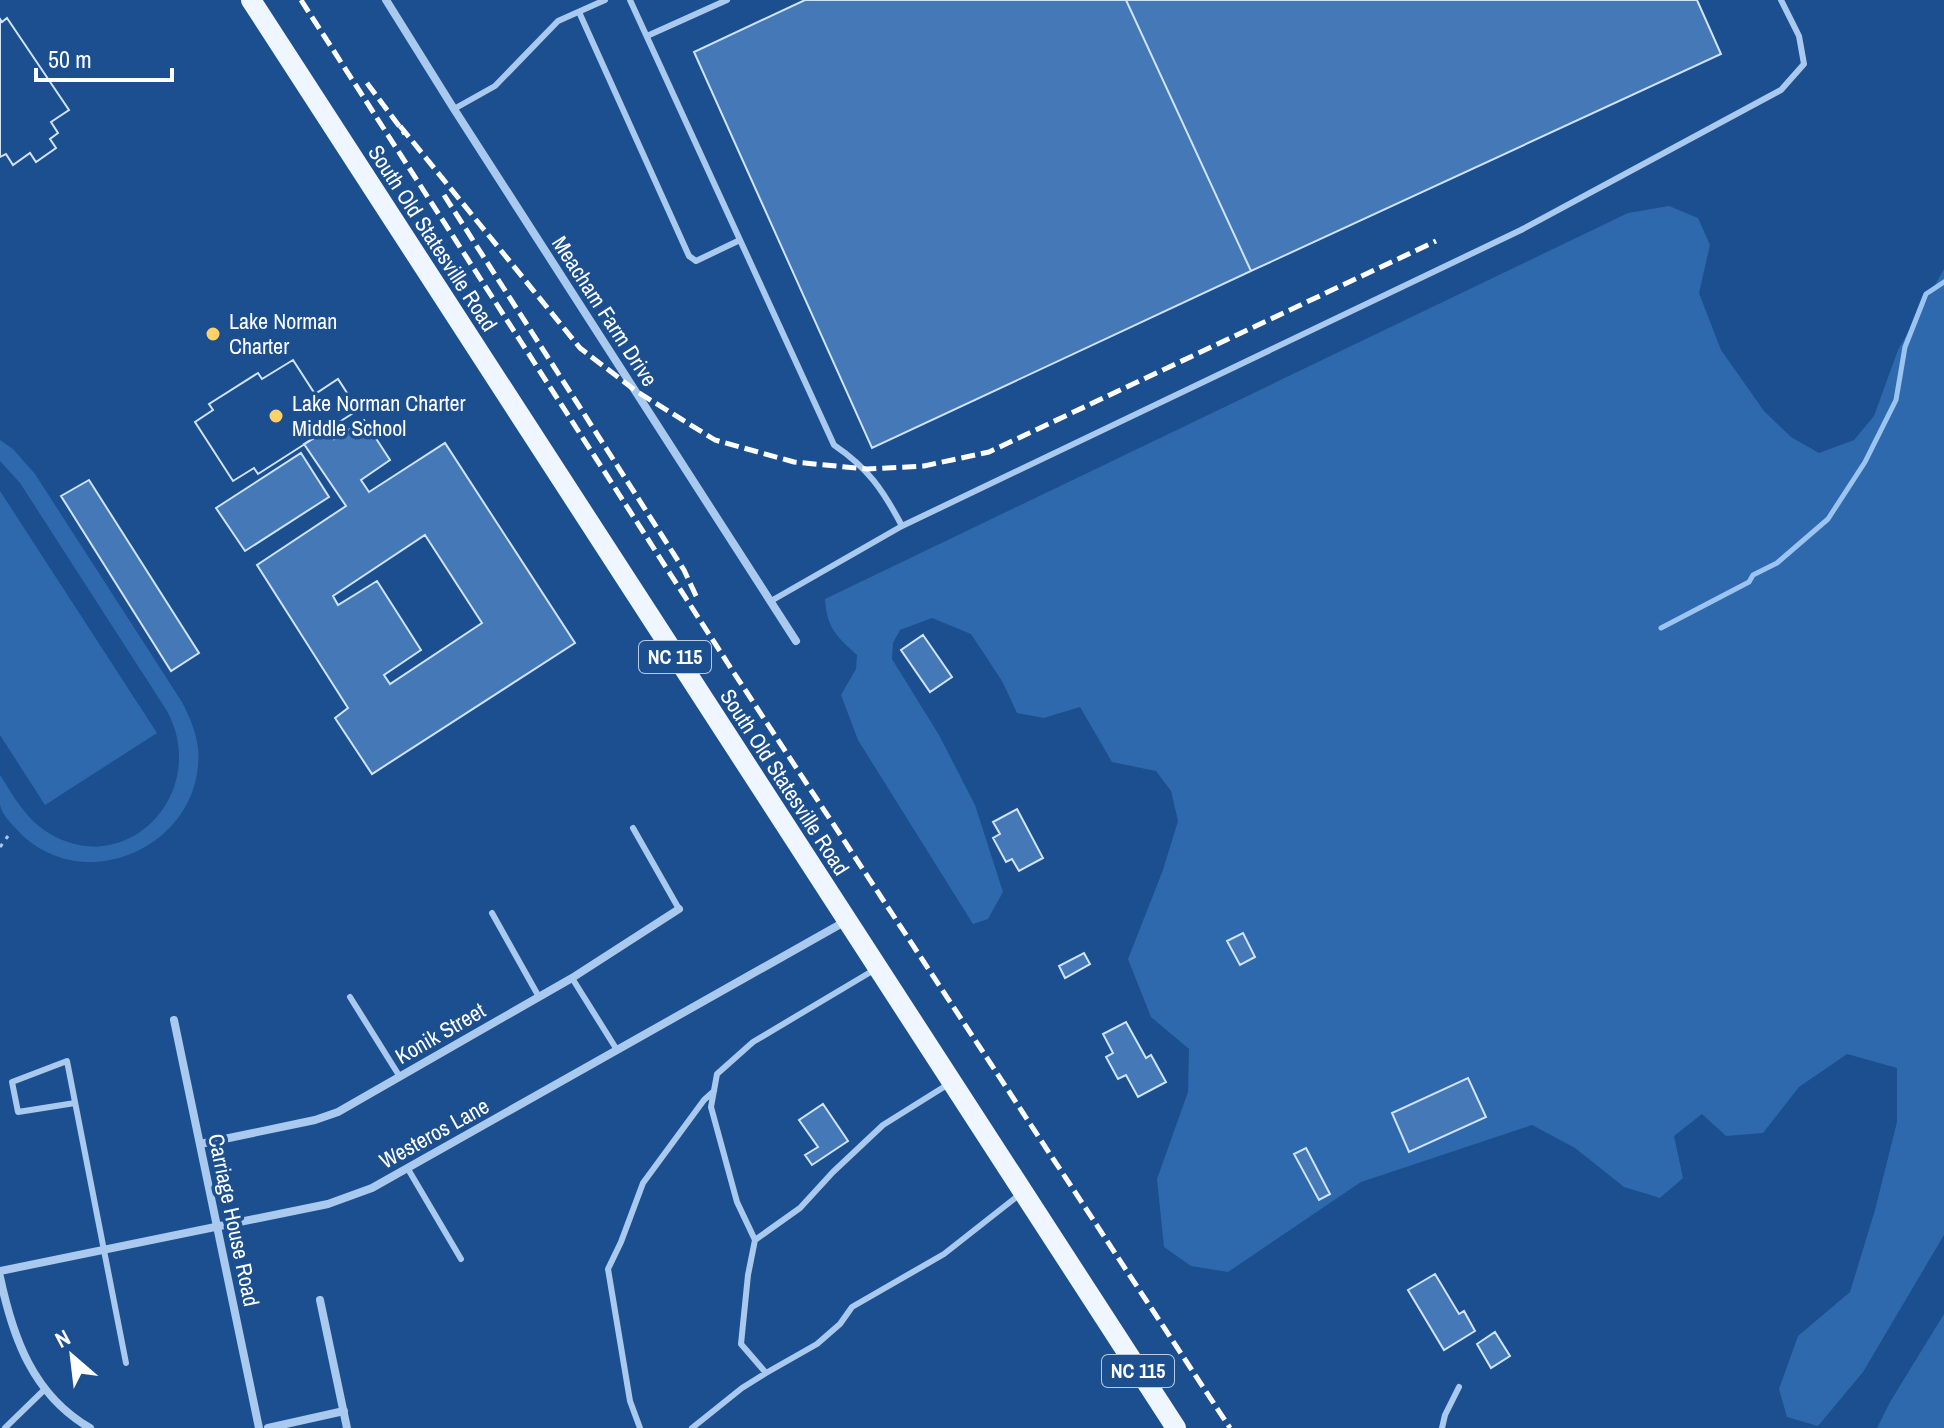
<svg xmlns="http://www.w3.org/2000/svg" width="1944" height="1428" font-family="'Archivo Narrow',sans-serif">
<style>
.green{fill:#2e69ad}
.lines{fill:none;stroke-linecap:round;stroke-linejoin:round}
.stream{stroke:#9cc4f0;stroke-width:5}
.building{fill:#4478b7;stroke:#cfe3fa;stroke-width:2;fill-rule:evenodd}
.path{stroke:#a9c9ee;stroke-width:3;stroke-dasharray:4 6;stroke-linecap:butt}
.lane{stroke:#a9c9ee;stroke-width:6}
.street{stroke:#a9c9ee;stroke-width:8}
.primary{stroke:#f0f6ff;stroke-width:20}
.rail{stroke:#fff;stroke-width:5;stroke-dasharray:14 6;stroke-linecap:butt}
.poi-dot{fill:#ffd166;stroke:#1b4f8f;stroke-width:3}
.labels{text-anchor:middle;stroke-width:7;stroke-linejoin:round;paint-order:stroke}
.shield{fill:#1b4f8f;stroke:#bbcadd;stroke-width:2}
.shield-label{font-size:20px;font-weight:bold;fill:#fff}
.street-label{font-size:22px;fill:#fff;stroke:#1b4f8f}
.poi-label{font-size:22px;fill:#fff;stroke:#1b4f8f;text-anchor:start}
</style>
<rect width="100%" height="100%" fill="#1b4f8f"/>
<path class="green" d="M1669 206 1698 218 1710 245 1699 293 1721 350 1764 411 1791 437 1819 453 1854 440 1874 416 1898 350 1944 269V1235L1863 1372 1818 1426 1787 1417 1779 1389 1798 1336 1850 1292 1875 1210 1897 1122V1068L1847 1054 1799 1087 1763 1133 1726 1136 1702 1114 1674 1136 1683 1178 1660 1198 1624 1187 1575 1148 1532 1125 1361 1182 1228 1272 1191 1266 1164 1247 1157 1179 1188 1092 1189 1049 1151 1017 1128 959 1163 870 1178 821 1171 791 1156 771 1112 762 1080 707 1044 718 1017 713 1002 681 971 634 932 618 900 630 893 643 892 659 939 735 975 805 1003 892 988 919 973 924 858 740 841 695 856 669 857 655C836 636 827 628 825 599L1628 213Z
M0 440 13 449 35 474 182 702C189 716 196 731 198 748 206 841 91 899 22 835 15 827 2 816 0 805 0 796 0 784 0 775 13 795 25 818 47 832 126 882 211 793 167 711L20 483 0 461Z
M0 491 157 733 45 805 0 735Z
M1944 1314V1428H1877L1890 1402Z"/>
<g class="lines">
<path class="stream" d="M1661 628 1749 582 1753 575 1777 563 1828 519 1865 462 1896 400 1905 347 1926 294 1944 282"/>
</g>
<path class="building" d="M805 0H1126L1251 271 872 448 694 52Z
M1126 0H1697L1721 54 1251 271Z
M7 18 69 110 51 122 58 133 50 139 56 148 36 162 30 153 13 165 6 154 0 157V19L2 22Z
M7 18 69 110 51 122 58 133 50 139 56 148 36 162 30 153 13 165 6 154 0 157V19L2 22Z
M293 360 315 394 338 379 358 410 258 474 254 468 233 481 195 422 213 410 209 404 258 373 262 379Z
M293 360 315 394 338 379 358 410 258 474 254 468 233 481 195 422 213 410 209 404 258 373 262 379Z
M364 420 390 460 361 480 369 492 445 443 575 643 372 774 335 718 348 708 257 565 346 506 304 444 328 429 334 439ZM425 535 482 623 390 684 384 675 421 650 377 581 338 605 333 596Z
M301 453 329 497 245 551 216 508Z
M89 480 199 653 171 671 61 496Z
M923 635 952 677 930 692 901 650Z
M1017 809 1043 858 1019 871 1012 859 1006 862 993 838 1000 834 993 822Z
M1243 933 1255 957 1240 965 1227 941Z
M1084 953 1090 964 1065 978 1059 966Z
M1126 1022 1146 1058 1151 1055 1166 1082 1138 1097 1126 1075 1118 1079 1106 1057 1113 1053 1103 1034Z
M1468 1078 1486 1117 1409 1152 1392 1113Z
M823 1104 848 1141 812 1165 805 1155 818 1147 799 1120Z
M1306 1148 1330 1194 1319 1200 1294 1154Z
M1435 1274 1459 1314 1464 1311 1475 1331 1444 1350 1408 1290Z
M1495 1332 1510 1356 1491 1368 1477 1344Z"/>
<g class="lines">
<path class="path" d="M0 847 8 836"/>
<path class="lane" d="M630 0 834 445C868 468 883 490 902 526
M579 12 689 256 696 261 740 240
M647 36 727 0
M454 109 495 86 558 21 605 0
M771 601 902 526 1521 230 1781 90 1804 64 1799 36 1781 0
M633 828 679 909
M492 913 539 997
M874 970 753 1042 717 1074 711 1107 737 1202 755 1240 748 1275 741 1344 766 1373 817 1344 840 1324 852 1307 944 1254 1019 1195
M572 978 617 1050
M350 997 400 1077
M75 1103 18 1112 12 1082 67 1061 126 1363
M408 1169 461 1259
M755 1240 800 1208 833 1172 883 1125 947 1085
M5 1428 44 1390
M640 1428 630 1401 608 1269 621 1242 643 1183 704 1100 714 1091
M692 1428 742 1388 766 1373
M1442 1428 1445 1415 1459 1387"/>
<path class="street" d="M386 0 454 109 796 641
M174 1020 259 1428
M200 1144 315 1120 338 1112 572 978 679 909
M0 1271 328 1204 372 1188 846 921
M0 1277C13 1338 33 1395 90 1428
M320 1300 347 1428
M268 1428 344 1411"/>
<path class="primary" d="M251 0 1176 1428"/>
<path class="rail" d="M301 0 734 673 1230 1428
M367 83 405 134
M400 126 580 348 636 391 715 440 794 462 867 469 924 466 989 452 1436 241
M444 195 684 570 697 598"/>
</g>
<g class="poi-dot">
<circle cx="213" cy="334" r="8"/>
<circle cx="276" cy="416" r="8"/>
</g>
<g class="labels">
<g class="shield">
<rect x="639" y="641" width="72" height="32" rx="6"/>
<rect x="1102" y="1355" width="72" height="32" rx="6"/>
</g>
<g class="shield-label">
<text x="675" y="664">NC 115</text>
<text x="1138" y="1378">NC 115</text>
</g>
<g class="street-label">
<text transform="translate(433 238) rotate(57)" y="8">South Old Statesville Road</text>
<text transform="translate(605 311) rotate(57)" y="8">Meacham Farm Drive</text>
<text transform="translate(785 782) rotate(57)" y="8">South Old Statesville Road</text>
<text transform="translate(440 1033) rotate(-30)" y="8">Konik Street</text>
<text transform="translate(434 1133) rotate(-29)" y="8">Westeros Lane</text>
<text transform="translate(234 1220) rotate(78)" y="8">Carriage House Road</text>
</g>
<g class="poi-label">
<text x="229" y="329">Lake Norman<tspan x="229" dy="25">Charter</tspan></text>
<text x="292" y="411">Lake Norman Charter<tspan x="292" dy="25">Middle School</tspan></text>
</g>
</g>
<g transform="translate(72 1356) rotate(332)" stroke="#1b4f8f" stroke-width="6" paint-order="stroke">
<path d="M0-6L14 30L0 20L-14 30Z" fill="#ffffff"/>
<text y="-12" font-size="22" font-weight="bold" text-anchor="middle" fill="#ffffff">N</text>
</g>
<path d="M36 68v12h136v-12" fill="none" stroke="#ffffff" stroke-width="4"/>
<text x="48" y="68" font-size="24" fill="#ffffff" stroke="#1b4f8f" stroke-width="6" paint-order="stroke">50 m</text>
</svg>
